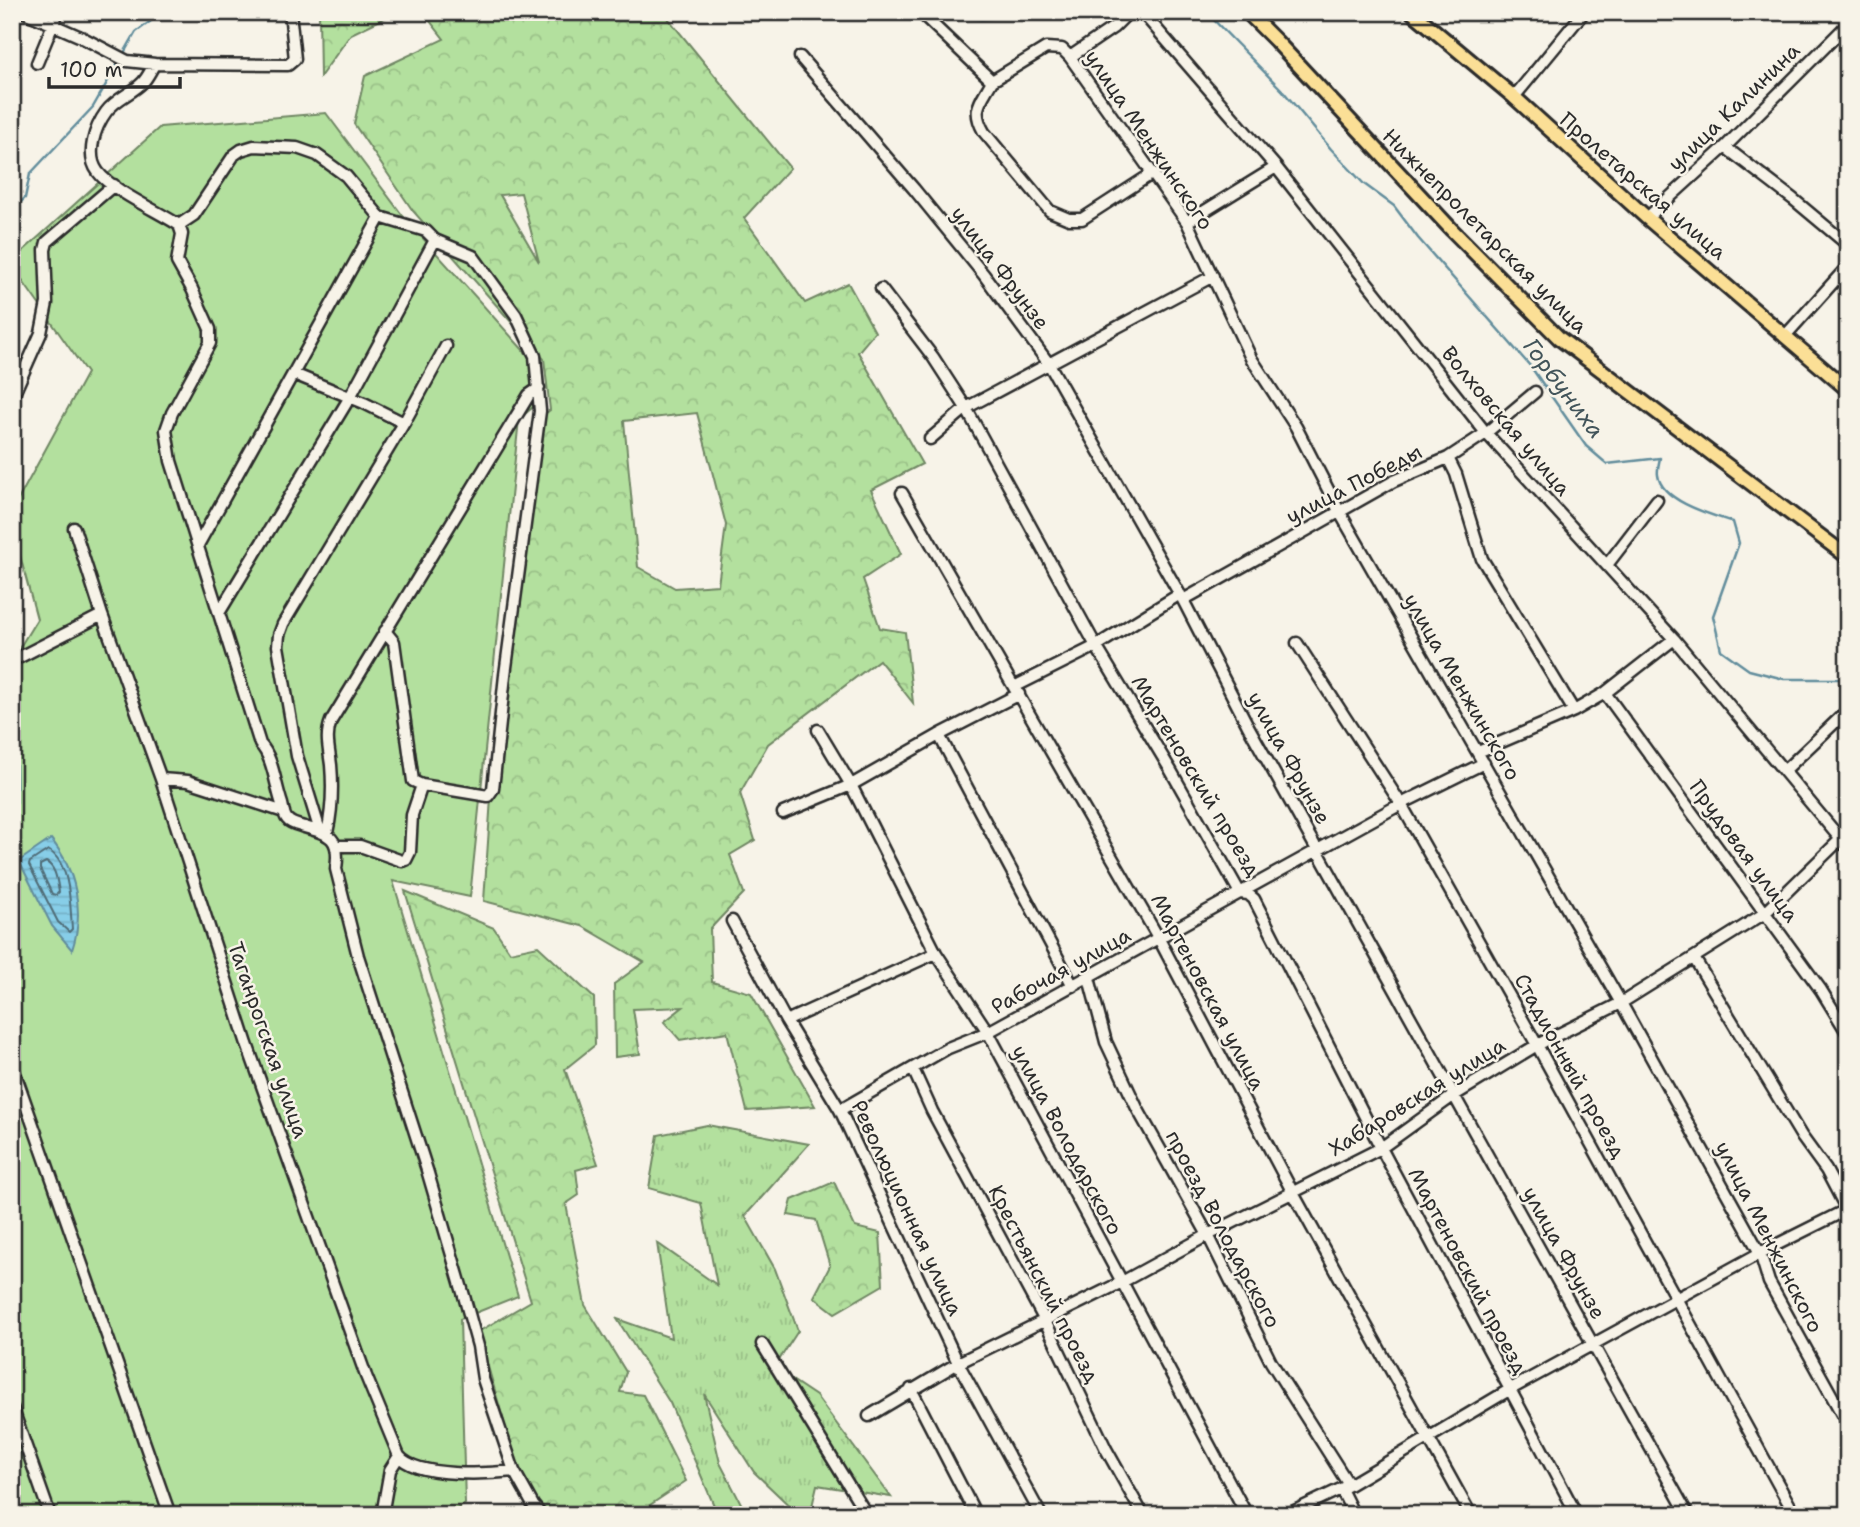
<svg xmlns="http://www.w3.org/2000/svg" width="1860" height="1527" font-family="'Shantell Sans',sans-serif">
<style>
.grass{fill:url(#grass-tufts);stroke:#6f8664;stroke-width:2}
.forest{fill:url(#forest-crowns);stroke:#6f8664;stroke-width:2;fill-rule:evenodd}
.garden{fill:#b3e09e;stroke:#6f8664;stroke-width:2}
.water{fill:url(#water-rules);stroke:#628d9c;stroke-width:2}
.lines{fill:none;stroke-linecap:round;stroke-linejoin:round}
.shore{stroke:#506c77;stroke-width:2}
.stream{stroke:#628d9c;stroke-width:2.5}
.minor-casing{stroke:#2b2b2b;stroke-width:15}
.major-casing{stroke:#2b2b2b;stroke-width:18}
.minor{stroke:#f7f3e8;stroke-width:10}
.major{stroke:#fbdf96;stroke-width:12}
.labels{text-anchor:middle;stroke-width:5;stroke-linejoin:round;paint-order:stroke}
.street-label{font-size:21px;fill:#2b2b2b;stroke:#f7f3e8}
.water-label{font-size:23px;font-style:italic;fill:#42545a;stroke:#f7f3e8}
</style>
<defs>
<pattern id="grass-tufts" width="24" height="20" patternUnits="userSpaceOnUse" patternTransform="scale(1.75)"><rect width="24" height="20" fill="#b3e09e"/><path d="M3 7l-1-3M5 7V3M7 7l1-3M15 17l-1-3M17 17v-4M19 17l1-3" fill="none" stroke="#9ac088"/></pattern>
<pattern id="forest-crowns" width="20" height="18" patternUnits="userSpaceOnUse" patternTransform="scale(1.75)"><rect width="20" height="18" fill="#b3e09e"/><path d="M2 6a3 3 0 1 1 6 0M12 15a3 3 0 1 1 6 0" fill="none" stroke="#9ac088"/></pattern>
<pattern id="water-rules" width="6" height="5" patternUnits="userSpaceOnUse" patternTransform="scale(1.75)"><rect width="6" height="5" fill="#87cee8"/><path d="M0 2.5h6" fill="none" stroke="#75b1c7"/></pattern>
</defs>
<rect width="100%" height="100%" fill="#f7f3e8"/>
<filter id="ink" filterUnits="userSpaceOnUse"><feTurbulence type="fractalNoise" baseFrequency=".0143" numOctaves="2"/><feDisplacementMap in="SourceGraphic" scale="14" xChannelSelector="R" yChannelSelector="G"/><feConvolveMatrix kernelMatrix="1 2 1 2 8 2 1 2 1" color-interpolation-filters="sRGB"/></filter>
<g filter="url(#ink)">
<path class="grass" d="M707 1125 809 1144 745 1216 775 1269 798 1331 774 1368 816 1396 891 1497 817 1485 810 1515H799L754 1472 704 1394 720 1463 747 1515H718L670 1403 617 1319 671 1338 657 1243 717 1285 701 1203 649 1188 658 1135Z"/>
<path class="forest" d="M319 12H397L351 34 320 77Z
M423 12H663L790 168 744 218 805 303 848 283 875 332 858 352 922 464 871 490 901 554 863 579 880 628 905 632 913 703 879 660 768 744 740 793 755 840 730 855 744 893 710 929 712 982 751 993 815 1106 747 1111 727 1032 680 1040 664 1022 683 1007 633 1009 640 1054 615 1057 614 984 644 962 582 926 484 901 498 695 533 423 550 410 544 359 413 211 354 124 365 76 444 39ZM521 193 539 262 500 195ZM697 413 726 525 718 585 675 588 638 567 624 421Z
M405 891 494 928 510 952 538 946 594 998 595 1045 565 1069 598 1164 576 1170 579 1195 566 1204 585 1305 626 1372 620 1392 643 1395 686 1481 635 1515H539L524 1491 478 1332 531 1301Z
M834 1182 855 1227 880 1233 883 1285 835 1313 814 1297 830 1266 816 1220 788 1215 792 1200Z"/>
<path class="garden" d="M326 113 403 216 533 361 539 402 519 419 470 897 393 881 518 1296 460 1319 465 1504 446 1515H12V660L37 619 12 526V511L87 373 12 266V261L160 127Z"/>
<path class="water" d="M12 737 16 749 17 803 12 790Z
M51 839C76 870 85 912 72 950L52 926 19 861Z"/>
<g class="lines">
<path class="shore" d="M48 850C71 863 70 905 72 929L69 932 58 922 29 865 30 862Z
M46 862C56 867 57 881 59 892L56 895 52 894 40 869V865Z"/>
<path class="stream" d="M952 12C968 20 991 23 1005 12
M1206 12 1283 91 1331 149 1364 184 1394 206 1418 238 1531 367 1586 446 1607 464 1660 458C1659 463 1657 470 1658 475 1661 501 1711 515 1733 522L1739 543 1713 616 1721 650 1749 670 1784 679H1848
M12 210 25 198 30 174 93 107 136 32 163 12"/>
<g class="minor-casing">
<path id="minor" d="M24 12 81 37 127 61 155 64 288 65 295 59 290 12
M920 12 992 81C980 103 971 109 984 132L1050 211 1069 219H1082L1153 173
M1142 12 1276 167 1486 433 1674 639 1848 848
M800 57 914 189 984 275 1049 364 1183 600 1248 726 1688 1515
M1070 57 1114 27 1129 12
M37 63 58 12
M155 64C151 69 148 77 143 82 133 93 116 98 106 112 95 127 85 155 98 172 110 189 159 212 179 225L182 234 177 262 192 289 210 329V343L172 413 166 430 171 461 260 744C273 757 275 784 282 804 283 808 284 816 287 819 290 823 297 825 301 826 329 834 341 836 336 869L358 956 427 1170 464 1296 478 1346 483 1379 514 1471 533 1505 541 1515
M992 81 1046 48 1062 49 1070 57 1187 222 1251 358 1296 427 1339 511 1621 1003 1760 1253 1769 1282 1848 1425
M1514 97 1584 12
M1725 147 1793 199 1848 245
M1647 218 1725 147 1848 24
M1187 222 1276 167
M179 225 194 215 234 155 241 150 254 146 297 148 317 155 346 176 380 217 426 231 435 240 473 256 516 315 535 356 540 411 505 675 493 789 488 796 422 785 413 781 394 642 385 631
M881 289 933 357 966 408 1096 646 1170 769 1240 893 1248 894 1254 899 1381 1148 1577 1515
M1785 336 1848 266
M294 374 364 403 404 423
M12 398 41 333 47 303 45 250 47 242 114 185
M930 439 966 408 1213 276
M1448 458 1456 474 1482 559 1574 711
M902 493 1159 939 1293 1193 1471 1515
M74 528 102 615
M198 545 380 217
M1607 565 1657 500
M1183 600 1394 481 1448 458 1486 433 1535 392
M219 613 350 397 435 240
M1297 643 1401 804 1537 1045 1795 1515
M12 654 20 657 102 615 161 779 247 1044 366 1376 399 1456C417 1478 488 1474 514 1471
M1014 687 1096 646 1180 594
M1605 693 1821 990 1848 1034
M818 730 851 785 936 953 988 1032 1247 1515
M939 735 1073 986
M1478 752 1574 711 1605 693 1674 639
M1784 771 1848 710
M161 779 188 781 284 812
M783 813 851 785 939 735 1019 694
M320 831 297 756 278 646 279 635 283 624 404 423 446 346
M327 833C332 811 333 788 331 765 329 749 325 736 331 721L529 395 539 388
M336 846H360L402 861 406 860 410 852 412 815 422 785
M732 921 786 1021 840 1110 958 1363 1041 1515
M1694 958 1802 1137 1826 1170 1847 1210
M1089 978 1106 1042 1137 1108 1208 1235 1271 1362 1349 1485
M786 1021 936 953
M12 1065 170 1515
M913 1069 932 1111 1044 1319 1106 1449 1143 1515
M840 1110 948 1048 988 1032 1401 804 1484 763
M762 1344 867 1515
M911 1389 976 1515
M12 1407 50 1515
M869 1416 958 1363 1122 1282 1208 1235 1381 1148 1453 1096 1537 1045 1621 1003 1765 913 1848 832
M1341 1489 1354 1515
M382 1515 390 1470 399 1456
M1286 1515 1349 1485 1509 1390 1760 1253 1848 1209"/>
</g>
<g class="major-casing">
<path id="major" d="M1247 12 1276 41 1452 230 1559 338 1848 557
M1412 12 1514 97 1647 218 1848 390"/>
</g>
<use href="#minor" class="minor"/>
<use href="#major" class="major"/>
</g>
</g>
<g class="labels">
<g class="street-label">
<text transform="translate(1734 107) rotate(-44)" y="7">улица Калинина</text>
<text transform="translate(1149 140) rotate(56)" y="7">улица Менжинского</text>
<text transform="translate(1643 186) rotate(41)" y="7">Пролетарская улица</text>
<text transform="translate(1485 231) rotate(45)" y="7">Нижнепролетарская улица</text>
<text transform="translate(1000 268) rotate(53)" y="7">улица Фрунзе</text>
<text transform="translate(1506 421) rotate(50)" y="7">Волховская улица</text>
<text transform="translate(1354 484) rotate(-27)" y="7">улица Победы</text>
<text transform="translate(1462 687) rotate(60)" y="7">улица Менжинского</text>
<text transform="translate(1289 758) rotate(61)" y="7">улица Фрунзе</text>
<text transform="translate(1196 776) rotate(59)" y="7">Мартеновский проезд</text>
<text transform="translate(1744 851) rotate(54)" y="7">Прудовая улица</text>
<text transform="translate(1061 971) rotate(-29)" y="7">Рабочая улица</text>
<text transform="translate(1208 992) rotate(62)" y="7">Мартеновская улица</text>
<text transform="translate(268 1040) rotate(71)" y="7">Таганрогская улица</text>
<text transform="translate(1570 1066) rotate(61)" y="7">Стадионный проезд</text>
<text transform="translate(1417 1097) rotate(-32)" y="7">Хабаровская улица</text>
<text transform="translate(1067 1140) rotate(62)" y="7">улица Володарского</text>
<text transform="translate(907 1208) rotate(65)" y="7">Революционная улица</text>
<text transform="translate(1223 1229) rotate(62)" y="7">проезд Володарского</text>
<text transform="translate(1769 1237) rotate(63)" y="7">улица Менжинского</text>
<text transform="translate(1564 1253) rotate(61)" y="7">улица Фрунзе</text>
<text transform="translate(1468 1271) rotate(62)" y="7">Мартеновский проезд</text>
<text transform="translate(1044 1284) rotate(63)" y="7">Крестьянский проезд</text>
</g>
<g class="water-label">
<text transform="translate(1564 388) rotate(53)" y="8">Горбуниха</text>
</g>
</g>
<rect width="1860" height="1527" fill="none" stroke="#f7f3e8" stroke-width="42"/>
<rect x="21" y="21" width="1818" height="1485" fill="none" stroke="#2b2b2b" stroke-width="2.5" filter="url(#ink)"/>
<path d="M49 77v10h131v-10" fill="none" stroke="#2b2b2b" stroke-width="3.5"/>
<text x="60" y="77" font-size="21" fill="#2b2b2b" stroke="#f7f3e8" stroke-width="5" paint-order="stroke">100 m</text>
</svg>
